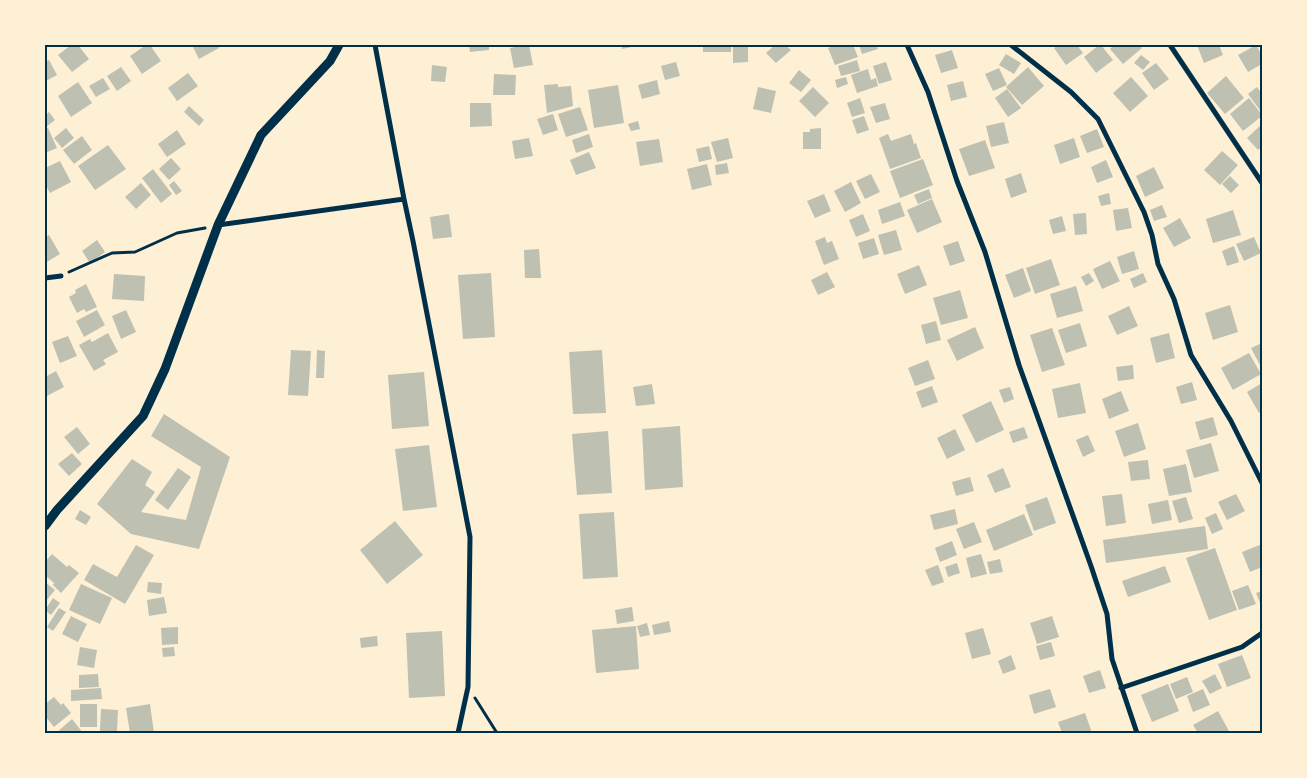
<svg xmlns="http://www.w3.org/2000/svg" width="1307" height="778" font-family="'PT Sans',sans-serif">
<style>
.building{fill:#bec0b2}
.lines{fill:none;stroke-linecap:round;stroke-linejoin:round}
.path{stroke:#003049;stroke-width:3}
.minor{stroke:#003049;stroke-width:5}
.tertiary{stroke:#003049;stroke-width:9}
.neatline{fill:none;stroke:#003049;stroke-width:2}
</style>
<rect width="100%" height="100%" fill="#fdf0d5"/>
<path class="building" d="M71 45H78L89 59 72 72 58 55Z
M146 45H150L161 61 142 74 130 56Z
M192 45H218L219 48 199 59Z
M469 45H489V50L470 52Z
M526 45H529L533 65 514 68 510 48Z
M622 45H636V46L622 49Z
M703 45H731V52H703Z
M775 45H785L791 50 776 63 766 53Z
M836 45H853L858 57 835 65 828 48Z
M859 45H876L878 49 862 54Z
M1059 45H1077L1083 53 1066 65 1054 48Z
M1099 45H1101L1113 60 1096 73 1084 57Z
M1114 45H1139L1142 48 1123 64 1110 49Z
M1197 45H1219L1223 55 1204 63Z
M1256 45 1262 55V64L1248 72 1238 55Z
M748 46V62L733 63V47Z
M952 50 958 68 941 73 935 55Z
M1006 54 1021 63 1014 74 999 65Z
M1141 55 1150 62 1143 70 1134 63Z
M49 60 57 75 46 81 45 62Z
M857 60 860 71 841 76 838 66Z
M676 62 680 76 665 80 661 66Z
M886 62 892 80 879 84 873 66Z
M1156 63 1169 79 1154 90 1142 73Z
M432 65 447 67 445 82 431 81Z
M121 67 131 81 117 91 107 76Z
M1028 67 1044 86 1022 105 1006 87Z
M999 68 1007 85 993 91 985 74Z
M868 69 871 80 876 78 878 86 857 93 851 75Z
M799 70 811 80 801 92 789 83Z
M188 73 198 86 177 101 168 88Z
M494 74 516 75 515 95H493Z
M1226 76 1244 98 1225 114 1207 93Z
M846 77 848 84 837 88 835 80Z
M1131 77 1148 96 1130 112 1113 93Z
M103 78 110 89 96 97 89 86Z
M657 80 660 94 642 99 638 85Z
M963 81 967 97 951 101 947 85Z
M78 82 92 103 71 117 58 96Z
M558 84V87L571 86 573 106 547 113 544 85Z
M618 85 624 123 594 128 588 90Z
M758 87 776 91 771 113 753 109Z
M813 87 829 103 815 117 799 101Z
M1257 87 1262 94V113L1248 94Z
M1007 89 1021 108 1008 117 995 98Z
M860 98 865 113 852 117 847 103Z
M1249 98 1262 115V116L1243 131 1230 114Z
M470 103H491L492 126 470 127Z
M885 103 890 119 876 123 870 107Z
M189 106 204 120 199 126 184 112Z
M580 107 588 130 566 137 558 114Z
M49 112 55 120 46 127 45 125V116Z
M553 114 558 130 543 135 537 119Z
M864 116 869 130 857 134 852 120Z
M638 121 640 129 631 131 628 124Z
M1004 122 1009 143 991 147 986 126Z
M1262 124V147L1258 150 1247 138Z
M48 128 57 148 45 153V130Z
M66 128 74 138 62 148 54 138Z
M821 128V149H803V132H810V129Z
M1097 129 1104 147 1087 153 1080 136Z
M177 130 186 144 167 157 158 144Z
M589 134 593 147 576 153 572 140Z
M888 134 891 141 911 134 914 144 916 143 921 158 890 169 879 138Z
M82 136 92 150 74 164 63 150Z
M529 138 533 156 515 159 512 141Z
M728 138 733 158 717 162 711 142Z
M1074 138 1080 157 1060 164 1054 145Z
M659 139 663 162 640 166 636 142Z
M985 140 995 168 969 176 959 149Z
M108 145 126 169 95 190 78 166Z
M709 146 712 159 699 162 696 149Z
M1222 151 1238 165 1220 185 1204 170Z
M589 152 596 168 576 175 570 160Z
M171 158 181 169 169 180 159 169Z
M923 159 933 185 900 198 890 171Z
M1106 160 1113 177 1097 183 1091 167Z
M60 161 71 182 50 193 45 184V168Z
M727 163 729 173 716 175 715 165Z
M707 164 712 185 692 190 687 169Z
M1154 167 1164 188 1145 197 1136 176Z
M153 169 172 194 161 203 142 178Z
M1021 173 1027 192 1011 198 1005 179Z
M871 174 880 192 865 199 856 181Z
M1230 176 1239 185 1231 193 1222 184Z
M174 181 182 191 176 195 169 185Z
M851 182 861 203 845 212 834 191Z
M141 183 151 195 136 209 125 197Z
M929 189 932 198 918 204 914 195Z
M1109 193 1111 204 1101 206 1098 196Z
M824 194 831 211 815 218 807 201Z
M932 199 942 222 917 233 907 210Z
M900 202 905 216 882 224 878 210Z
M1162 205 1167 217 1154 221 1150 210Z
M1128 208 1132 228 1116 231 1113 210Z
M1233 210 1241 235 1213 243 1206 219Z
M1086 213 1087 234 1075 235 1073 214Z
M449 214 452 237 433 239 430 217Z
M863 214 870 231 856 237 849 220Z
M1062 216 1066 231 1053 234 1049 220Z
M1180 218 1191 238 1174 247 1163 228Z
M896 230 902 250 884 255 878 235Z
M49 235 60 254 45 263V237Z
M825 237 827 243 832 241 839 259 824 265 815 241Z
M1254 237 1261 253 1244 261 1236 244Z
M874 238 879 254 863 259 858 243Z
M97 240 105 252 90 263 82 251Z
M958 241 965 261 950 266 943 246Z
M1234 246 1239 262 1227 266 1222 251Z
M539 249 541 278H525L524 250Z
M1134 251 1139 269 1122 274 1117 257Z
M1051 259 1060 285 1035 294 1026 268Z
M1110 261 1120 281 1102 289 1093 269Z
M919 265 927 285 905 294 897 274Z
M1023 268 1031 291 1014 298 1005 275Z
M827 272 835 287 818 295 811 280Z
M491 273 495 337 463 339 458 275Z
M1089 273 1094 281 1086 286 1081 277Z
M1143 273 1147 282 1134 288 1130 279Z
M114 274 145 276 144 301 112 299Z
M86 284 97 307 86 312 84 309 77 313 69 297 76 293 75 290Z
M1076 286 1083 311 1057 318 1050 294Z
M960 290 968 318 941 325 933 298Z
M1230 305 1238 332 1213 340 1205 313Z
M1129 306 1138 326 1117 335 1108 316Z
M97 310 105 325 84 337 76 321Z
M126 310 136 332 121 339 112 316Z
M936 321 941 340 926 344 921 325Z
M1080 323 1087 346 1066 353 1058 330Z
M975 327 984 348 957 361 947 340Z
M1052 328 1065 365 1042 372 1030 335Z
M108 333 118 352 103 360 106 364 94 371 79 345 90 339 92 342Z
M1169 333 1175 358 1156 363 1150 338Z
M68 336 77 356 60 363 52 342Z
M1262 343V369L1251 348Z
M291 350 311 351 308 396 288 395Z
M317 350 325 351 324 378H316Z
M602 350 606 413 573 414 569 352Z
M1249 353 1261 374 1233 390 1221 368Z
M928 360 935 379 915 386 908 368Z
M1133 365 1134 379 1118 381 1116 367Z
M56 371 64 387 45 397V377Z
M424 372 429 426 392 429 388 375Z
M1192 382 1197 400 1181 404 1176 387Z
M1080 383 1086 413 1058 418 1052 389Z
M1262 383V411L1259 413 1247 392Z
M652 384 655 404 636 406 633 387Z
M932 386 938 402 922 408 916 392Z
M1010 387 1014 399 1004 403 999 390Z
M1121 391 1129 411 1109 419 1102 399Z
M991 401 1004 430 976 443 962 415Z
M164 414 230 457 199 549 131 534 97 504 132 459 152 472 145 485 155 492 141 512 186 520 201 467 151 436Z
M1213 417 1218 435 1200 440 1195 422Z
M1138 423 1146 449 1124 457 1115 431Z
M680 426 683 487 645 490 642 429Z
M77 427 90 444 78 454 64 437Z
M1024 427 1028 438 1013 443 1009 432Z
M955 429 965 450 947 459 937 438Z
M608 431 612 493 577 495 572 434Z
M1088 435 1095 451 1083 457 1076 440Z
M1211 443 1219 471 1194 478 1186 450Z
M429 445 437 507 403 511 395 449Z
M72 453 82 464 69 476 58 464Z
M1148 460 1150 479 1131 481 1128 462Z
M1186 464 1192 492 1169 496 1163 469Z
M178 468 191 477 168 510 155 500Z
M1003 468 1011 487 995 493 987 475Z
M970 477 974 491 956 496 952 482Z
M1122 494 1126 523 1106 526 1102 496Z
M1236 494 1245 511 1227 520 1218 502Z
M1047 497 1056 523 1034 531 1025 505Z
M1186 497 1193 519 1179 523 1172 501Z
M1168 500 1172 520 1152 524 1148 504Z
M955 509 958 524 934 530 930 515Z
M80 510 91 517 86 525 75 519Z
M614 512 618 577 583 579 579 514Z
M1216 513 1223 529 1212 534 1205 518Z
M1024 514 1033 535 994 551 986 530Z
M395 521 423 555 387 584 360 550Z
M974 522 982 542 964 549 956 529Z
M1205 526 1208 549 1106 563 1103 540Z
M952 541 957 555 940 562 935 548Z
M1262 544V567L1250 572 1242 552Z
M136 545 154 555 125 604 84 580 93 564 117 577Z
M1215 548 1237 610 1209 620 1186 558Z
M52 554 67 567 69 565 79 573 61 593 53 585 54 583 45 575V562Z
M981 554 987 574 971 578 966 558Z
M1000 559 1003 572 990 574 987 562Z
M957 563 960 573 948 577 945 567Z
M938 565 944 582 932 586 925 570Z
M1165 566 1171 582 1128 597 1122 581Z
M45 582 55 590 45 602Z
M148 582 162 583 161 594 147 592Z
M81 584 112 598 100 624 69 610Z
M1248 585 1256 604 1239 610 1232 591Z
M1262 591V608L1256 593Z
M164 597 167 613 149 616 147 600Z
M53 598 60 603 51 615 45 610Z
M632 607 634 621 617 624 615 610Z
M59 608 66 612 53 631 47 627Z
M71 616 87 624 78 642 62 634Z
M1052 616 1059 637 1037 644 1030 623Z
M669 621 671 632 654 635 652 625Z
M647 623 650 635 640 637 637 626Z
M636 626 639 669 596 673 592 630Z
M178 627V644L162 645 161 628Z
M983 628 991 654 972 659 965 633Z
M442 631 445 696 409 698 406 633Z
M377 636 378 646 361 648 360 638Z
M1051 642 1055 656 1040 660 1036 646Z
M80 647 97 650 94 668 77 665Z
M174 647 175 656 163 657 162 648Z
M1011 655 1016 669 1003 674 998 661Z
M1242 655 1251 678 1227 687 1218 664Z
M1100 670 1106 688 1089 693 1083 676Z
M98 674 99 687 79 688V675Z
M1215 674 1222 688 1210 694 1202 681Z
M1187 677 1193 692 1176 699 1170 684Z
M1168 684 1179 711 1152 722 1141 695Z
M101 688 102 699 71 701V690Z
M1050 689 1056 707 1034 714 1029 695Z
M1203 689 1210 705 1193 712 1187 696Z
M54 697 61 705 63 703 71 713 54 727 45 716V704Z
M80 704H97V727H80Z
M150 704 154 733H130L126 708Z
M101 709 118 710 117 731H100Z
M1218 711 1230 733H1198L1193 725Z
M1085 713 1092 733H1062L1058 722Z
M72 719 83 733H56Z"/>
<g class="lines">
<path class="path" d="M69 272 112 253 135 252 177 233 205 228
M475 698 497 733"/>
<path class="minor" d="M375 45 404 199
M907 45 928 92 957 181 985 252 1019 365 1091 566 1107 614 1112 659 1137 733
M1011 45 1071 92 1098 119 1144 212 1152 235 1158 264 1174 299 1191 355 1231 421 1262 483
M1170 45 1262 183
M218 225 404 199 413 241 470 537 468 687 458 733
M45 278 61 276
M1121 688 1242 647 1262 633"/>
<path class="tertiary" d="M45 526 57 510 143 416 165 369 218 225 261 135 330 61 339 45"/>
</g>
<rect width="1307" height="778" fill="none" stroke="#fdf0d5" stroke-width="92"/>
<rect x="46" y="46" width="1215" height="686" class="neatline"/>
</svg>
